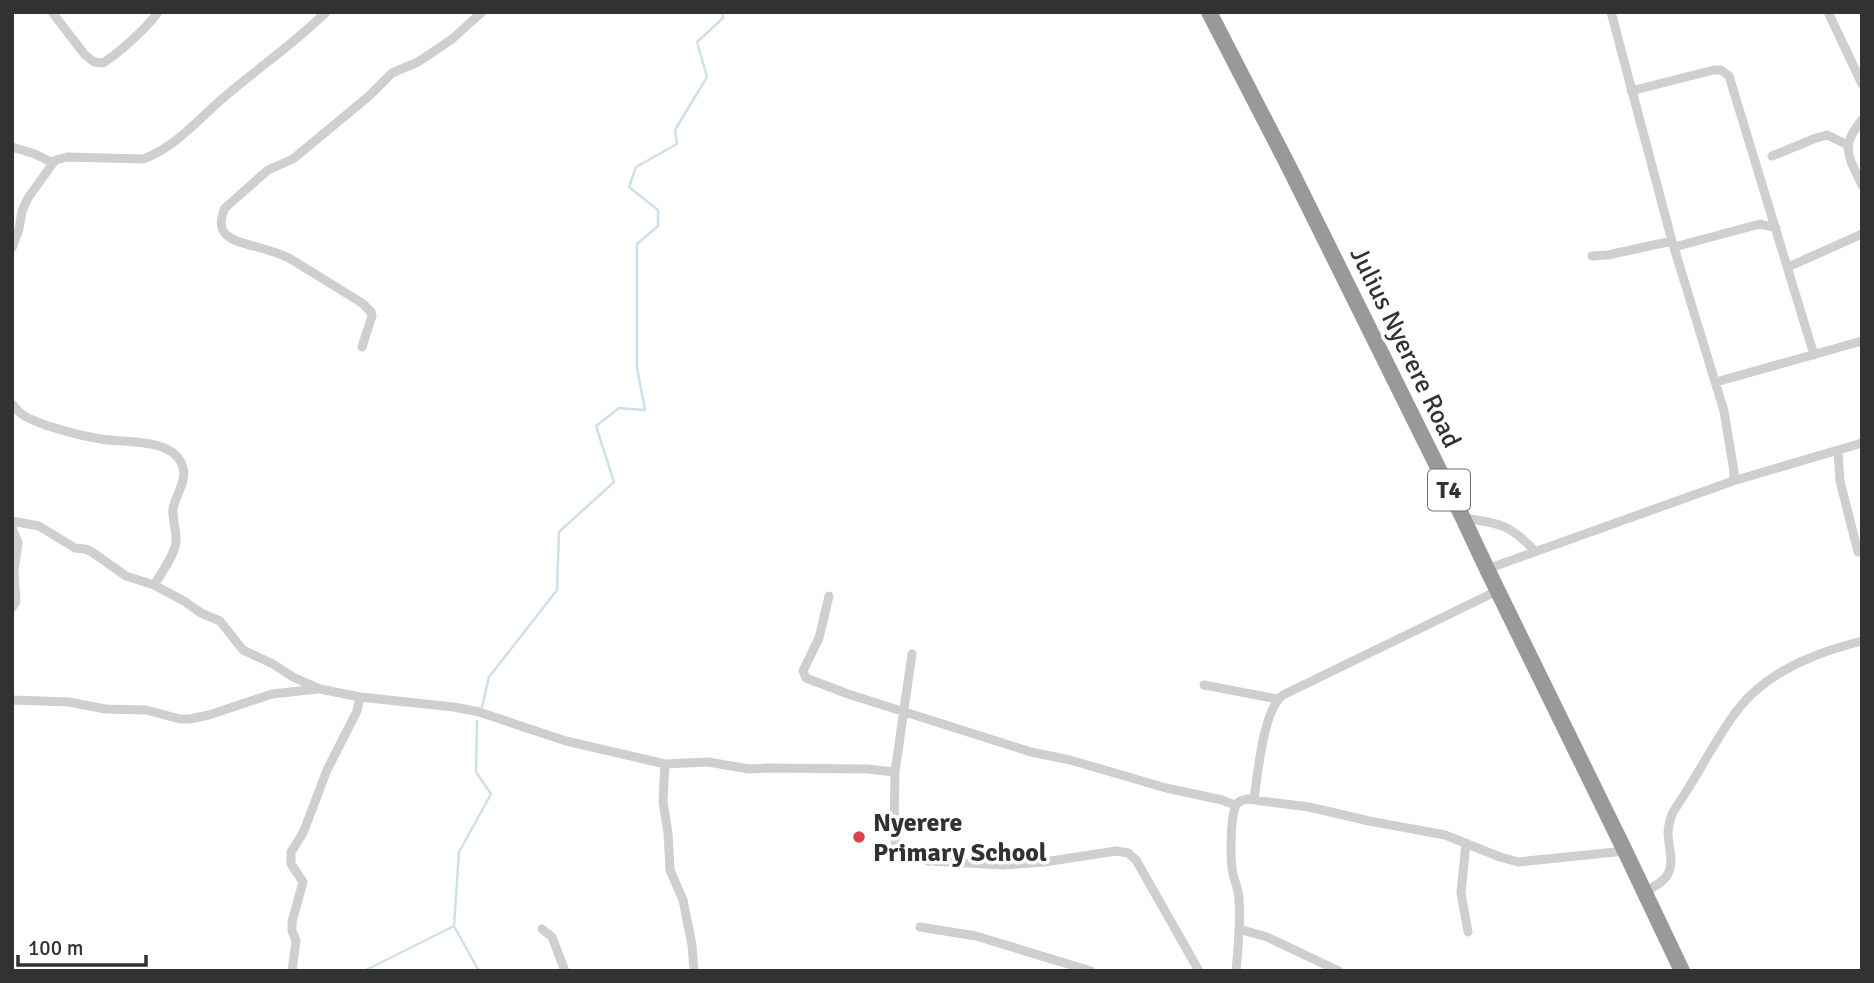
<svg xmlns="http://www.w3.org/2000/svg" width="1874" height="983" font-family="Signika,sans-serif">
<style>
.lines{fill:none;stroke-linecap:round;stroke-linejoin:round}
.stream{stroke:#cfe0eb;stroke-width:2.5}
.street{stroke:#cfcfcf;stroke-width:9}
.highway{stroke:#999;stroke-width:16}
.poi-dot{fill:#d9434b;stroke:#fff;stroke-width:2.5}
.labels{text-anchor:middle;stroke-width:7;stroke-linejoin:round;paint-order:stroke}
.shield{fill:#fff;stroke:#707070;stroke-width:2}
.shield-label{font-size:24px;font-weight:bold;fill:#323232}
.street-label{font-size:26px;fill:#323232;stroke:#fff}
.poi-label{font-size:26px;font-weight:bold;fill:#323232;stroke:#fff;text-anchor:start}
</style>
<rect width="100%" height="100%" fill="#fff"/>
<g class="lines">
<path class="stream" d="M482 707 489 677 557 590 559 532 614 482 596 426 619 408 645 410 637 368V244L658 226V210L629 187 636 167 677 144 675 130 707 77 697 42 723 18 722 12
M455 928 479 971
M364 971 454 926 459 852 491 794 476 772 477 721"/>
<path class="street" d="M52 12 85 55 94 62 103 63C119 53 148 27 158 12
M1828 12 1862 84
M1631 91 1714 70H1721L1729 76 1814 355
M1862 120C1839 147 1849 157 1862 185
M12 147 35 154 53 163
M1772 156 1816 138 1827 135 1848 145
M1674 247 1760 224 1776 228
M12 248 19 229 22 211 28 198 53 163 56 160 67 157 143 159C177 147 202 115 229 93 261 66 296 42 326 12
M1592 256 1608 255 1672 241
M1788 267 1862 234
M362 347 372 316 371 312 362 303 289 258C279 253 268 250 257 247 235 241 212 237 225 208L268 170 293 159 369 96 392 73 418 62 452 39 482 12
M1716 382 1862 341
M12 404C15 407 16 409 19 412 32 424 82 436 101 439 123 443 176 437 183 468 187 481 175 496 173 509 172 520 177 531 176 542 175 554 161 574 154 585
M1838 451 1840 481 1858 552
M1733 481 1862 443
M1463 518C1501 524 1508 523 1535 551
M12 521 39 526 75 548 85 549 92 552 126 576 154 585 184 601 201 613 220 621 243 650 273 664 293 677 320 689 360 697 454 707 479 712 566 741 665 764 708 762 749 769 769 768 867 769 895 772
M12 528 18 543 14 572 16 601 12 608
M1487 569 1733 481 1734 472 1730 447 1724 411 1672 241 1611 12
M829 596 819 638 803 671 806 678 848 694 1031 752 1070 760 1166 788 1222 800 1235 805
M912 654 895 772 894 835 896 846 900 851 928 861 1003 865 1044 862 1116 851 1128 853 1136 860 1199 971
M1204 685 1277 699
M12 700 69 702 105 709 146 710 180 719H190L209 715 272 694 318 689
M665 764 663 802 668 833 670 870 683 900 692 945 694 971
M1254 799C1258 773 1263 710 1283 695L1497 591
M1466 843 1461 893 1468 932
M1645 892C1653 887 1663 883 1668 874 1674 862 1669 848 1668 835 1668 827 1670 819 1673 812 1685 794 1696 776 1707 757 1720 736 1733 712 1751 695 1781 666 1822 651 1862 641
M920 927 976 936 1091 971
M542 929 552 937 565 971
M1239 929 1267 937 1339 971
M292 971 296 941 292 931V922L303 882 291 864V852L303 833 327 770 357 711 360 697
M1236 971C1238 947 1241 923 1239 900 1239 890 1235 883 1233 874 1230 861 1230 813 1237 804 1240 800 1243 800 1247 799L1309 807 1369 821 1445 835 1500 857 1518 862 1625 851"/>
<path class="highway" d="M1209 12 1290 169 1463 518 1487 569 1625 851 1682 971"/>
</g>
<circle class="poi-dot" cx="859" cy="837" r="7"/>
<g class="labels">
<rect class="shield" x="1428" y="469.5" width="42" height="41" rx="5"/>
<g class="shield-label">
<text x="1449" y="498">T4</text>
</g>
<g class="street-label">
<text transform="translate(1406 347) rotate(64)" y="9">Julius Nyerere Road</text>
</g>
<g class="poi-label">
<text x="873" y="831">Nyerere<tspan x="873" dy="30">Primary School</tspan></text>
</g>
</g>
<rect width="1874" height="983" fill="none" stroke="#323232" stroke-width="28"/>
<path d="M18 955v10h128v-10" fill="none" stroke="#323232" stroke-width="3.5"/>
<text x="28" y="955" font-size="21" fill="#323232" stroke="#ffffff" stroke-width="5" paint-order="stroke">100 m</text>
</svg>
